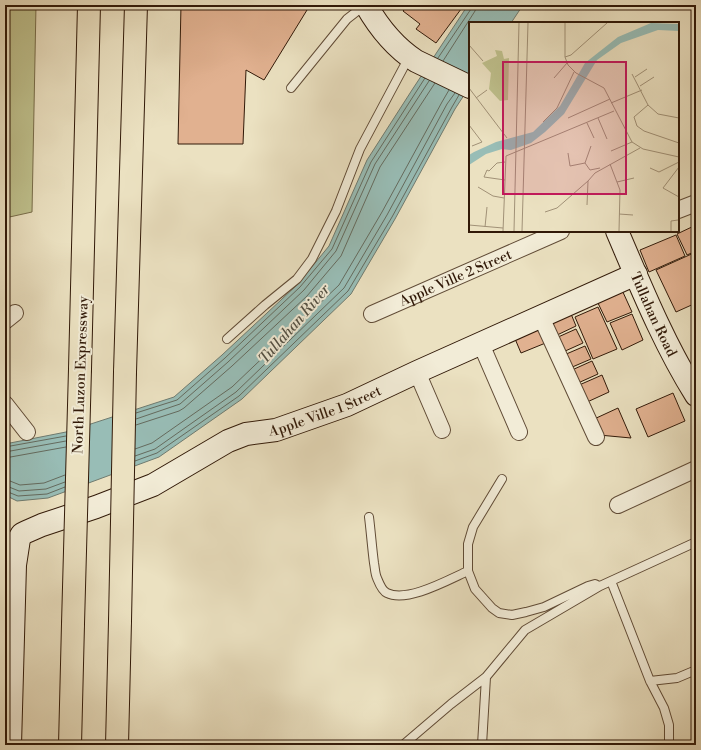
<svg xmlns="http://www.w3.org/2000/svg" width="701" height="750" font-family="'Libre Bodoni',serif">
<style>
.green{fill:#bfc18d;stroke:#786d4a}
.water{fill:#98bdb6;stroke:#6f7b70}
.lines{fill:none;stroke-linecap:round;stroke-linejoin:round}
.shore{stroke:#646b5f;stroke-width:1}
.building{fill:#e1b190;stroke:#311908}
.lane-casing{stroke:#604b36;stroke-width:10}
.street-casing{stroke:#604b36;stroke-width:18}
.secondary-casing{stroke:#311908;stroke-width:24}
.highway-casing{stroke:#311908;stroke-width:24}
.lane{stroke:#f2ecd7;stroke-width:8}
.street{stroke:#f2ecd7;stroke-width:16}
.secondary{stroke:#f2ecd7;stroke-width:22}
.highway{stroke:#ebe1c1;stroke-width:22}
.highway-bridge-casing{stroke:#311908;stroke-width:24;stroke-linecap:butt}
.highway-bridge{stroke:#ebe1c1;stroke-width:22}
.labels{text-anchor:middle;stroke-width:4;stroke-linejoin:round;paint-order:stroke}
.street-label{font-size:14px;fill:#311908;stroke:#f2ecd7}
.water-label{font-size:15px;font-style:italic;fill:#555245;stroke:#f2ecd7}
.inset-road{fill:none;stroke:#a19177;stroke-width:1}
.view{fill:#c2185b;fill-opacity:0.15;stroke:#c2185b;stroke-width:2}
.inset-edge{fill:none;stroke:#311908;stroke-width:2}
</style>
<rect width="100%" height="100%" fill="#ebe1c1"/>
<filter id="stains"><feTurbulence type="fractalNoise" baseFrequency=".005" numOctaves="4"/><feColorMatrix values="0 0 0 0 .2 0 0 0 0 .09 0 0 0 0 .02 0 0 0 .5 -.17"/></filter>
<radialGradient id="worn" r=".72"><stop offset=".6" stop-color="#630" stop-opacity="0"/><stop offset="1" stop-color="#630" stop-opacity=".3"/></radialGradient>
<path class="green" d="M5 5H36L32 212 5 218Z"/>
<path class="water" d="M468 5H523L511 23H470V86L455 109 395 219 351 294 242 399 159 457 48 498 17 501 5 495V444L66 432 174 397 222 355 297 285 329 246 367 160 412 90Z"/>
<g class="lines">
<path class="shore" d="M438 58 471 9 472 5
M443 61 475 11 477 5
M136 413 177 400 225 358 300 287 332 249 371 162 425 78
M136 419 180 404 228 362 304 290 336 251 375 164 429 81
M136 425 179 411 184 408 232 366 307 296 341 256 380 167 435 83
M5 447 66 436
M135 449 152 443 232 387 339 285 382 212 442 102 449 90
M5 452 66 441
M135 456 155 449 236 392 344 288 387 215 447 104 455 93
M5 458 66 447
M135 461 157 453 239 396 348 291 392 217 452 107 459 95
M5 481H10L20 485 44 483 65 475
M5 487H9L19 491 46 489 65 482
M5 492H8L18 496 47 494 65 487"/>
</g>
<path class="building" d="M181 5H300L307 10 264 80 246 70 243 144H178Z
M408 5H464L436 43 416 29 420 24 403 11Z
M696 225V251L687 255 677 234Z
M676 235 685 256 649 272 640 250Z
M696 252V303L676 312 656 270Z
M622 290 632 312 607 322 597 301Z
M598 307 617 349 593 359 575 317Z
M569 309 576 326 555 336 547 319Z
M632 314 643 340 622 350 610 323Z
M539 323 548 342 521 353 513 334Z
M576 329 583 343 563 352 556 338Z
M585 346 591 359 570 368 564 355Z
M592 361 598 374 578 383 572 370Z
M602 375 609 392 585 403 577 386Z
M673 393 685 421 648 437 636 409Z
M618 408 631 438 599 435 592 420Z"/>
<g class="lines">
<g class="lane-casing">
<path id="lane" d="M291 88 347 19 365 5
M227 339 265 305 297 279 312 259 336 211 360 149 409 57
M502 479 473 527 468 544V571L475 589 492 608 499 613 512 615 526 612 544 607 588 586 595 584 599 586
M369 517C371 533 372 548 374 563 375 568 375 574 377 578 379 583 382 591 387 593 407 603 448 580 468 571
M611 581 650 681 664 708 669 725V745
M650 681 677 678 696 670
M403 745 451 704 486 677
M482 745 486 677 525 630 600 586 696 542"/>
</g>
<g class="street-casing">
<g id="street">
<path d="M678 210 696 203"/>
<path id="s1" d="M372 314 561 231"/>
<path d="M541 317 596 437"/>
<path d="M5 321 15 313"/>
<path d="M481 344 519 432"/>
<path d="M417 372 442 430"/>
<path d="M5 404 27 432"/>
<path d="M618 505 696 469"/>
</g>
</g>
<g class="secondary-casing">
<g id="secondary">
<path d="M366 5C378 26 396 48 416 61L470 87"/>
<path id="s2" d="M617 231C641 287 664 344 696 395"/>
<path id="s3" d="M10 745 15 565 19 539 22 534 26 532 42 525 96 507 153 485 228 441 246 434 276 430 347 405 417 372 636 274"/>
</g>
</g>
<g class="highway-casing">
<path id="highway" d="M80 369 89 5
M125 372 136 5
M70 745 73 624
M117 745 120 621"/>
</g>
<use href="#lane" class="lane"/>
<use href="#street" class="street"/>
<use href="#secondary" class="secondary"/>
<use href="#highway" class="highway"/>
<g class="highway-bridge-casing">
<path id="highway-bridge" d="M120 621 125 372
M73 624 80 369"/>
</g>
<use href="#highway-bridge" class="highway-bridge"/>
</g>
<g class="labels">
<g class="street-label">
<text dy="5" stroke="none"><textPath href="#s1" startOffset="91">Apple Ville 2 Street</textPath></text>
<text dy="5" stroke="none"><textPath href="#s2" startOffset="91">Tullahan Road</textPath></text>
<text transform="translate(80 375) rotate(-88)" y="5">North Luzon Expressway</text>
<text dy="5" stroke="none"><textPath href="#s3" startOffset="541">Apple Ville 1 Street</textPath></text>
</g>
<g class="water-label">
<text transform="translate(294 324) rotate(-49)" y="5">Tullahan River</text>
</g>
</g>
<g transform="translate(469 22)">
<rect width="210" height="210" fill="#ebe1c1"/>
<path d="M26 28 33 29 35 37 40 36 39 78 31 79 20 67 22 51 13 41 28 34Z" fill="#bfc18d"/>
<path d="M182 1 210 2V9L189 8 152 21 128 38 95 92 76 110 62 121 42 128 33 127 17 132 0 143V133L5 130 27 120 64 110 91 84 116 41 149 15Z" fill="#98bdb6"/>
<path class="inset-road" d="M96 1V35L99 43 107 51 135 66 163 120 174 127 210 135M0 23 14 39M96 35 102 33 138 1M163 52 179 83 189 92 210 96M166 55 178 47M85 56 98 41M171 64 185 55M0 66 38 116M7 76 18 68M142 81 173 68M179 83 165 95 168 104 175 109 210 121M99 96 141 77M129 96 138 117M74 100 88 86 105 50M118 101 125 116M0 103 13 120 3 124M122 124 116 141 121 148 131 146M142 129 163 120M99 131 101 144 116 141M141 142 151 168 150 209M210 145 194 166 210 175M181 146 190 150 210 140M36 158 15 155 18 148 20 149 28 141 36 140M148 160 165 156M9 165 24 174 35 176M118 183 119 159 126 151 171 126M210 185V202M76 190 88 186 119 159M150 192 164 193M0 203 34 206M16 205 18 185M34 209 37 134 145 89M45 209 50 1M53 209 59 1M202 209V199L209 198"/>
<path class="view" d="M34 40H157V172H34Z"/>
<rect width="210" height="210" class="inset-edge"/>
</g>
<rect width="701" height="750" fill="none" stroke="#ebe1c1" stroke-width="20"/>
<rect x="6" y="6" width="689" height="738" fill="none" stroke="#311908" stroke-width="2"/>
<rect x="10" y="10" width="681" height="730" fill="none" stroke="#311908"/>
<rect width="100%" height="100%" filter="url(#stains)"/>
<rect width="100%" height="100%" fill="url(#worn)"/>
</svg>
